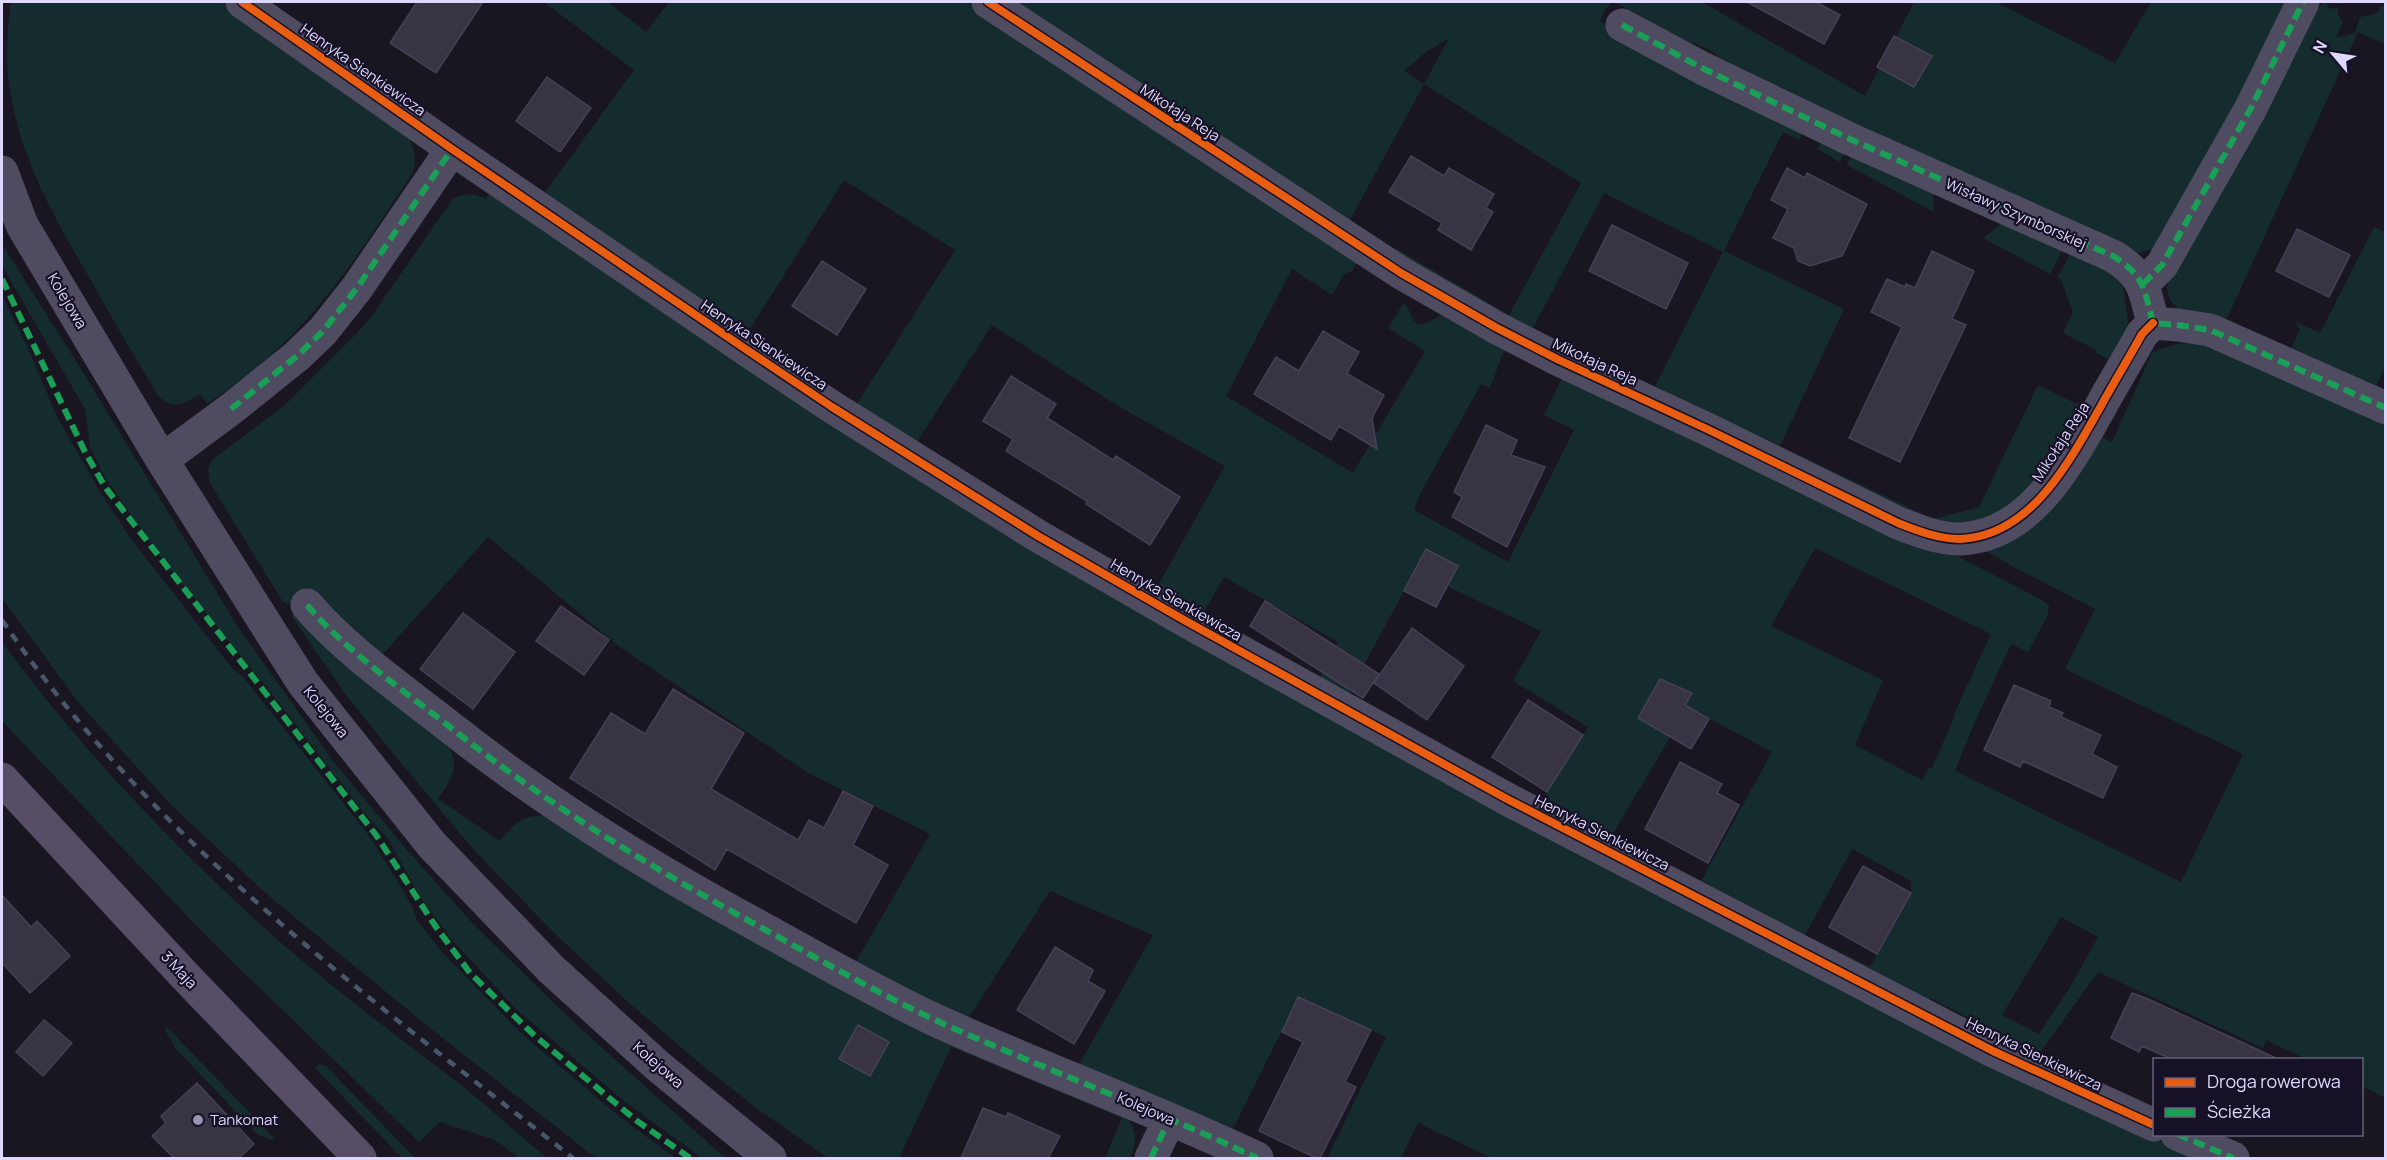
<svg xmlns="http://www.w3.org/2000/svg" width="2387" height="1160" font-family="Manrope,sans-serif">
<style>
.green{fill:#152c2e;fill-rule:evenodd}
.building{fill:#383443;stroke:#464154;stroke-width:1.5}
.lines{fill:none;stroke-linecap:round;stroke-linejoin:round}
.street{stroke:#4f4c62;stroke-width:33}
.primary{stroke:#574d66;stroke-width:33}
.rail{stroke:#47586a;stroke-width:4.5;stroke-dasharray:9 8;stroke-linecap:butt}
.quiet{stroke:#1a9f57;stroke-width:6;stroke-dasharray:12 6;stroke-linecap:butt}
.cycleway-casing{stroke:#161126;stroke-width:11}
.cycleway{stroke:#e95d12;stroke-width:8}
.poi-dot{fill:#9a94b0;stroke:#161126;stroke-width:2}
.labels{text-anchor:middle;stroke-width:4.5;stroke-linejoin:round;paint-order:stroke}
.street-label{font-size:15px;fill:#dfd8fd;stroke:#161126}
.poi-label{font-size:15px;fill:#dfd8fd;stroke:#161126;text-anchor:start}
</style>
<rect width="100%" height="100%" fill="#191621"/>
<path class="green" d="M11 2H221L409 138C415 150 417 161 412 174 375 229 339 287 292 335 266 361 238 383 207 404L200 394C184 405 171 410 157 394 133 354 109 313 86 272 54 217 22 160 11 97 5 65 7 33 11 2Z
M544 2H608L646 32 669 2H967L1359 260 1352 271 1344 274 1332 295 1292 269 1226 396 1353 473 1425 351 1388 328 1403 304H1405C1409 308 1409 312 1412 317 1419 332 1432 319 1441 315L1504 350 1490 388 1481 384 1421 492 1414 510 1508 562 1574 430 1544 415 1564 374 1951 553 2042 600 2049 605 2048 615 2028 652 2011 644 1974 724 1955 771 2181 882 2243 754 2065 669 2095 609 2012 566 1986 551 2097 435 2112 442 2152 353C2171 343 2186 342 2207 344L2385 422V1098L2362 1086V1060L2306 1059 2266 1040 2263 1048 2098 972 2039 1054 1930 998 1926 1006 1761 912 1701 881 1772 752 1688 707 1612 835 1543 799 1588 727 1513 681 1541 631 1415 571 1348 694 1319 678 1338 642 1224 577 1202 615 1156 589 1225 466 1118 406 992 325 917 442 857 404 955 250 844 180 748 332 543 195 634 70ZM1815 548 1991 634 1954 714 1955 715 1932 768 1929 767 1922 780 1855 745 1883 680 1771 626ZM1852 849 1911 881V893L1870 967 1805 935ZM2061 917 2098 937 2069 989 2039 1034 2002 1015Z
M1017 2H1702L1865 96 1914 2H1996L2115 63 2151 2H2287L2231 123 2153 249 2136 254H2126L1720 58C1709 45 1689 44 1674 36 1653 25 1635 10 1612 2L1605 9 1600 21 1624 39 1803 129 1799 140 1783 132 1724 251 1844 309 1780 446 1933 519 1979 507 2038 385 2073 402 2086 405 2030 488 1996 514 1969 523 1926 521 1779 446 1655 386 1723 252 1604 193 1533 328 1555 339 1553 341 1396 252 1397 249 1509 315 1581 183 1424 84 1346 227ZM1449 38 1424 84 1404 71 1426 52Z
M2324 2H2327V7L2331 9 2338 7V15L2343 22 2336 38 2355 33 2360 17 2375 14 2385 4V44L2358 32 2224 325C2200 317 2161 313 2168 280L2316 10Z
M1826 134 1933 187 1934 212 1847 165 1852 154 1846 151 1840 162 1817 149Z
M491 190 730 351 2077 1104 2200 1158H1492L1418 1123 1401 1158H1327L1386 1037 1298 998 1234 1127 1226 1131 1077 1068 1153 935 1050 891 966 1022 854 965 930 834 810 774 621 648 488 537 382 655 310 594 288 604 283 602 210 483 208 469 212 460 285 405 355 335 371 317 452 200C462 192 475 193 486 199Z
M2004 221 2065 245 2050 274 1983 238Z
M2374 227 2385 232V366L2374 391 2289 353 2300 330 2294 321 2320 333Z
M2 244 86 377 236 624 333 761 407 850 474 925 579 1027 725 1158H702L624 1101 517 1010 454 942 420 897 388 839 366 815 271 693 166 564 105 478 90 447 85 409 2 266Z
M2073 249 2117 277 2123 287 2128 321 2126 332 2111 361 2097 353 2095 349 2063 333 2073 312 2061 280 2057 278Z
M2 295 27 346 58 419 102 495 131 539 232 668 244 678 367 833 395 877 412 906 417 920 443 953 522 1034 615 1113 675 1158H596L440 1036 270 897 172 806 78 702 2 598Z
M302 611 446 741C461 765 453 778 438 799L500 841C513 825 523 814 545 816L1129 1120C1137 1135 1137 1143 1130 1158H1105L1122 1118 951 1047 899 1158H828L759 1110 709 1071 628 1002 552 931 472 848 382 740 343 691 291 615Z
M2 642C82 751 177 850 279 941 336 991 397 1036 457 1082 488 1106 517 1133 547 1158H519L495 1140 440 1122 419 1142 208 938 2 721Z
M166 1026 274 1138 273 1140 258 1135 176 1049 165 1030Z
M318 1064 326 1066 415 1158H402L315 1068Z"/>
<path class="building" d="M417 2H483L436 73 390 43Z
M1747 2H1816L1840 15 1824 44Z
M1894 36 1932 56 1914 87 1877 67Z
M547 77 591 108 560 152 516 121Z
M1411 156 1444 176 1449 168 1494 194 1486 208 1493 212 1471 250 1438 230 1442 223 1389 192Z
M1787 168 1805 178 1807 173 1867 204 1842 256 1810 266 1798 261 1794 248 1773 238 1788 209 1771 200Z
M1612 225 1688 263 1666 309 1589 271Z
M2297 229 2350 255 2329 297 2276 271Z
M1932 251 1974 271 1952 319 1966 325 1900 462 1849 438 1902 327 1871 312 1887 279 1905 287 1906 284 1915 288Z
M822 261 866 289 837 335 792 306Z
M1323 331 1359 352 1347 373 1349 375 1384 395 1372 418 1377 449 1339 426 1331 440 1254 394 1276 357 1299 371Z
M1011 376 1056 404 1047 418 1113 460 1116 456 1180 497 1150 545 1086 504 1087 501 1006 451 1013 439 983 421Z
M1486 425 1517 440 1511 455 1545 467 1507 547 1452 517 1462 497 1454 492Z
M1426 549 1458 566 1436 607 1404 591Z
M1265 601 1379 674 1363 698 1250 626Z
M561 606 609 640 584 675 536 641Z
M463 613 515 652 473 709 420 669Z
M1412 628 1464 666 1427 720 1374 683Z
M1660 679 1692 693 1685 705 1709 719 1691 749 1638 718Z
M2014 685 2051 701 2049 707 2063 713 2061 717 2101 735 2092 754 2117 767 2103 798 2023 761 2020 767 1984 750Z
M673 689 744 733 711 789 798 840 809 820 824 828 843 791 873 806 853 845 888 865 856 923 727 849 715 870 570 778 611 713 645 734Z
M1528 700 1583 735 1547 792 1492 757Z
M1680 762 1722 784 1717 793 1739 805 1708 863 1645 829Z
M1863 866 1911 893 1877 954 1829 927Z
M2 895 31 927 37 921 70 956 30 993 2 963Z
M1055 947 1093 970 1088 981 1105 991 1074 1044 1017 1010Z
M2132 993 2146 998 2278 1059H2171L2142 1046 2139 1052 2111 1038Z
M1298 997 1371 1030 1345 1082 1356 1087 1320 1158H1316L1259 1131 1303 1042 1282 1032Z
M44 1020 72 1043 43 1076 16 1052Z
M858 1025 889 1042 870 1076 839 1059Z
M197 1083 254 1144 239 1158H174L152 1136 166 1123 161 1116Z
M983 1108 1006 1117 1008 1113 1060 1136 1048 1158H961Z"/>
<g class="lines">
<path class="street" d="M242 2 452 149 747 350 832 407 1038 536 1184 620 1507 799 1993 1051 2154 1125
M988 2 1401 273 1497 328 1559 360 1709 430 1898 523C1918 531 1939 539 1960 539 2032 536 2070 460 2101 406 2114 382 2129 358 2142 334L2153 323
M1622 25 1702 68 1850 139 2113 256C2145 276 2144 289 2153 323L2178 325 2210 330 2386 408
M2 172 22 225 162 460 303 683 432 845 551 969 659 1067 770 1158
M2143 284 2162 265 2251 108 2303 2
M162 460 231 409 297 356 323 331 357 288 452 149
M307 605C348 653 406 692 455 731 555 810 662 874 773 934 827 964 880 994 935 1020 1041 1068 1151 1108 1257 1158
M2177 1134 2233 1158
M1151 1158 1169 1120"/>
<path class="primary" d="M2 779 186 977 360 1158"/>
<path class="rail" d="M2 620C150 839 368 997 573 1158"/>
<path class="quiet" d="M1622 25 1702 68 1850 139 2113 256C2145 276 2144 289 2153 323L2178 325 2210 330 2386 408
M2 279 85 452 105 487 376 835 436 927 470 973 535 1036 637 1121 690 1158
M2143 284 2162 265 2251 108 2303 2
M231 409 297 356 323 331 357 288 452 149
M307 605C348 653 406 692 455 731 555 810 662 874 773 934 827 964 880 994 935 1020 1041 1068 1151 1108 1257 1158
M2177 1134 2233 1158
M1151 1158 1169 1120"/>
<g class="cycleway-casing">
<path id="cycleway" d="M242 2 452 149 747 350 832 407 1038 536 1184 620 1507 799 1993 1051 2154 1125
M988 2 1401 273 1497 328 1559 360 1709 430 1898 523C1918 531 1939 539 1960 539 2032 536 2070 460 2101 406 2114 382 2129 358 2142 334L2153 323"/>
</g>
<use href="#cycleway" class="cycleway"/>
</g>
<circle class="poi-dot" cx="198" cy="1120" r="6"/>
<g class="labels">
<g class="street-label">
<text transform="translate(363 70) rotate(35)" y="5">Henryka Sienkiewicza</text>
<text transform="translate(1180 113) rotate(33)" y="5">Mikołaja Reja</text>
<text transform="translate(2016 214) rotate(24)" y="5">Wisławy Szymborskiej</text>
<text transform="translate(67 301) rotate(59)" y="5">Kolejowa</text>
<text transform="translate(764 345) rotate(34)" y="5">Henryka Sienkiewicza</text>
<text transform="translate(1595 362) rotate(25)" y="5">Mikołaja Reja</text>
<text transform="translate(2061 442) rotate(-57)" y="5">Mikołaja Reja</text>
<text transform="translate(1176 600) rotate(30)" y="5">Henryka Sienkiewicza</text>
<text transform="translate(326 712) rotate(51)" y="5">Kolejowa</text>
<text transform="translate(1602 833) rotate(27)" y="5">Henryka Sienkiewicza</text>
<text transform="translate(179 970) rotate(47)" y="5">3 Maja</text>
<text transform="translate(2034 1054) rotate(26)" y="5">Henryka Sienkiewicza</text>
<text transform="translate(658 1065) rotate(41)" y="5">Kolejowa</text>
<text transform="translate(1146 1109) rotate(24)" y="5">Kolejowa</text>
</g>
<g class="poi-label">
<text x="210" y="1125">Tankomat</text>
</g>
</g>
<rect width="2387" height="1160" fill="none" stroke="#dfd8fd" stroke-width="6"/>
<rect x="2153" y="1058" width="210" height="78" fill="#161126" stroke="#66617c" stroke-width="1.5"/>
<rect x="2165" y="1078" width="30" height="9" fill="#e95d12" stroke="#66617c" stroke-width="1.5"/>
<text x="2207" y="1088" font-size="18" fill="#dfd8fd">Droga rowerowa</text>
<rect x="2165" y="1108" width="30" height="9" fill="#1a9f57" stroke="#66617c" stroke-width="1.5"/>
<text x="2207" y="1118" font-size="18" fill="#dfd8fd">Ścieżka</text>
<g transform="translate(2333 54) rotate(299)" stroke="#161126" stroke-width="4.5" paint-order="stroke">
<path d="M0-4.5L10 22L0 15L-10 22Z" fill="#dfd8fd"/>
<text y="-9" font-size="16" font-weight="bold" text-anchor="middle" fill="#dfd8fd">N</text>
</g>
</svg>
